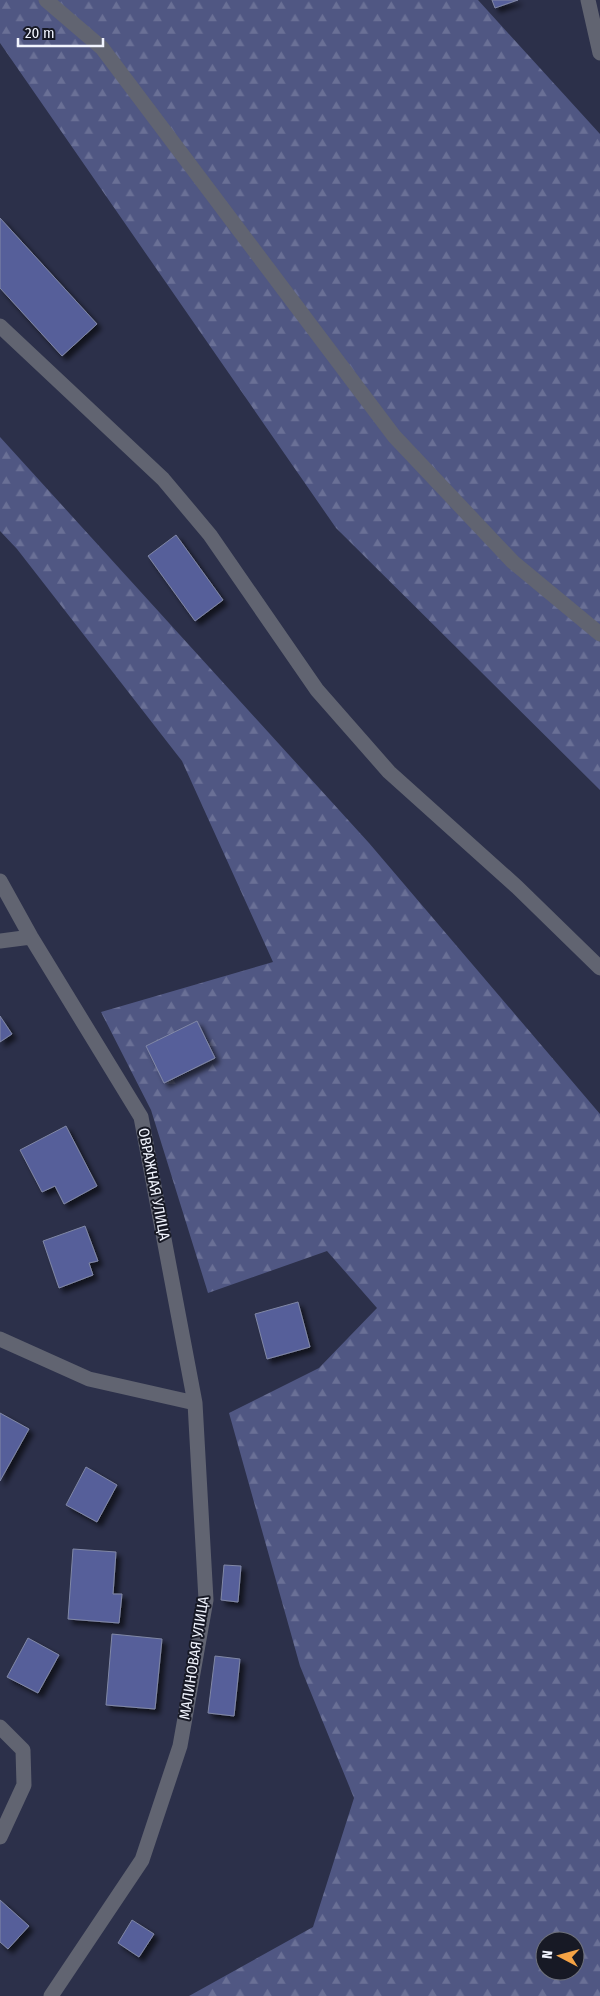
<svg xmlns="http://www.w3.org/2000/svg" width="600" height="1996" font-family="'Fira Sans Condensed',sans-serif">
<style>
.forest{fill:url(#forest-firs);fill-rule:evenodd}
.building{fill:#565f9a;stroke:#8188a6;filter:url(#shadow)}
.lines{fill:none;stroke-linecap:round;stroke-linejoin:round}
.minor{stroke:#616471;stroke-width:15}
.labels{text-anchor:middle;stroke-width:4;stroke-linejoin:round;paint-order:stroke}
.street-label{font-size:15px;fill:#f1f4fe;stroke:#171925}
</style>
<defs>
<pattern id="forest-firs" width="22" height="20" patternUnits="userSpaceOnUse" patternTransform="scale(1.25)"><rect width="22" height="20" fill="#505783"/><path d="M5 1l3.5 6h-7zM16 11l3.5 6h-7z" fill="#6a7096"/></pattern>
<filter id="shadow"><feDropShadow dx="4.5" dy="4.5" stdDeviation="2.5" flood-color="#0009"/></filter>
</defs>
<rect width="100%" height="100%" fill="#2c304a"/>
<path class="forest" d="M0 0H478L600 134V790L336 528 0 43Z
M0 437 369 843 600 1114V1996H189L313 1927 354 1798 300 1666 229 1413 319 1368 377 1308 327 1251 208 1293 151 1110 101 1012 273 962 182 761 17 549 0 531ZM545 1941H575V1971H545Z"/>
<path class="building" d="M492 0H518L495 8Z
M0 218 97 324 62 356 0 288Z
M176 535 223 600 195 621 148 556Z
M0 1016 12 1034 0 1042Z
M197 1021 215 1058 164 1083 146 1046Z
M66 1126 97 1186 64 1204 55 1186 42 1192 20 1150Z
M85 1226 98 1261 89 1263 93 1275 59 1288 43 1241Z
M298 1302 310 1347 267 1359 255 1314Z
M0 1413 29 1429 0 1481Z
M86 1467 117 1485 97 1522 66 1505Z
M73 1549 116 1552 113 1594H122L119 1623 68 1619Z
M224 1565 241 1566 238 1602 221 1600Z
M112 1634 162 1639 155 1709 106 1705Z
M28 1638 59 1655 38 1693 7 1677Z
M215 1656 240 1659 234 1716 208 1713Z
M0 1900 29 1926 8 1949 0 1942Z
M132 1920 154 1934 139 1957 118 1943Z"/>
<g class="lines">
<path class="minor" d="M46 0 102 48 394 436 513 562 600 634
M588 0 600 53
M0 326 163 479 210 535 317 690 389 772 517 887 600 968
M0 881 31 937 141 1117 195 1403 206 1600 180 1746 142 1860 51 1996
M0 941 31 937
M0 1339 89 1379 195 1403
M0 1727 23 1750 24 1785 0 1837"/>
</g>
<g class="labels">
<g class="street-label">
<text transform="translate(154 1184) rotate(79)" y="5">ОВРАЖНАЯ УЛИЦА</text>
<text transform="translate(194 1658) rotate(-81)" y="5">МАЛИНОВАЯ УЛИЦА</text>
</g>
</g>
<g transform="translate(560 1956) rotate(276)"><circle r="24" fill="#171925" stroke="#6e717c"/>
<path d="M0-4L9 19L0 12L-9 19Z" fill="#f5a345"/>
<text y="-8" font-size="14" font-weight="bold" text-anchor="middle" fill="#f1f4fe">N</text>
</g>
<path d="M18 38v8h85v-8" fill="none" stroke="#f1f4fe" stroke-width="2.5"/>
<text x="25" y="38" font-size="15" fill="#f1f4fe" stroke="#171925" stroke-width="4" paint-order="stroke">20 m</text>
</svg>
